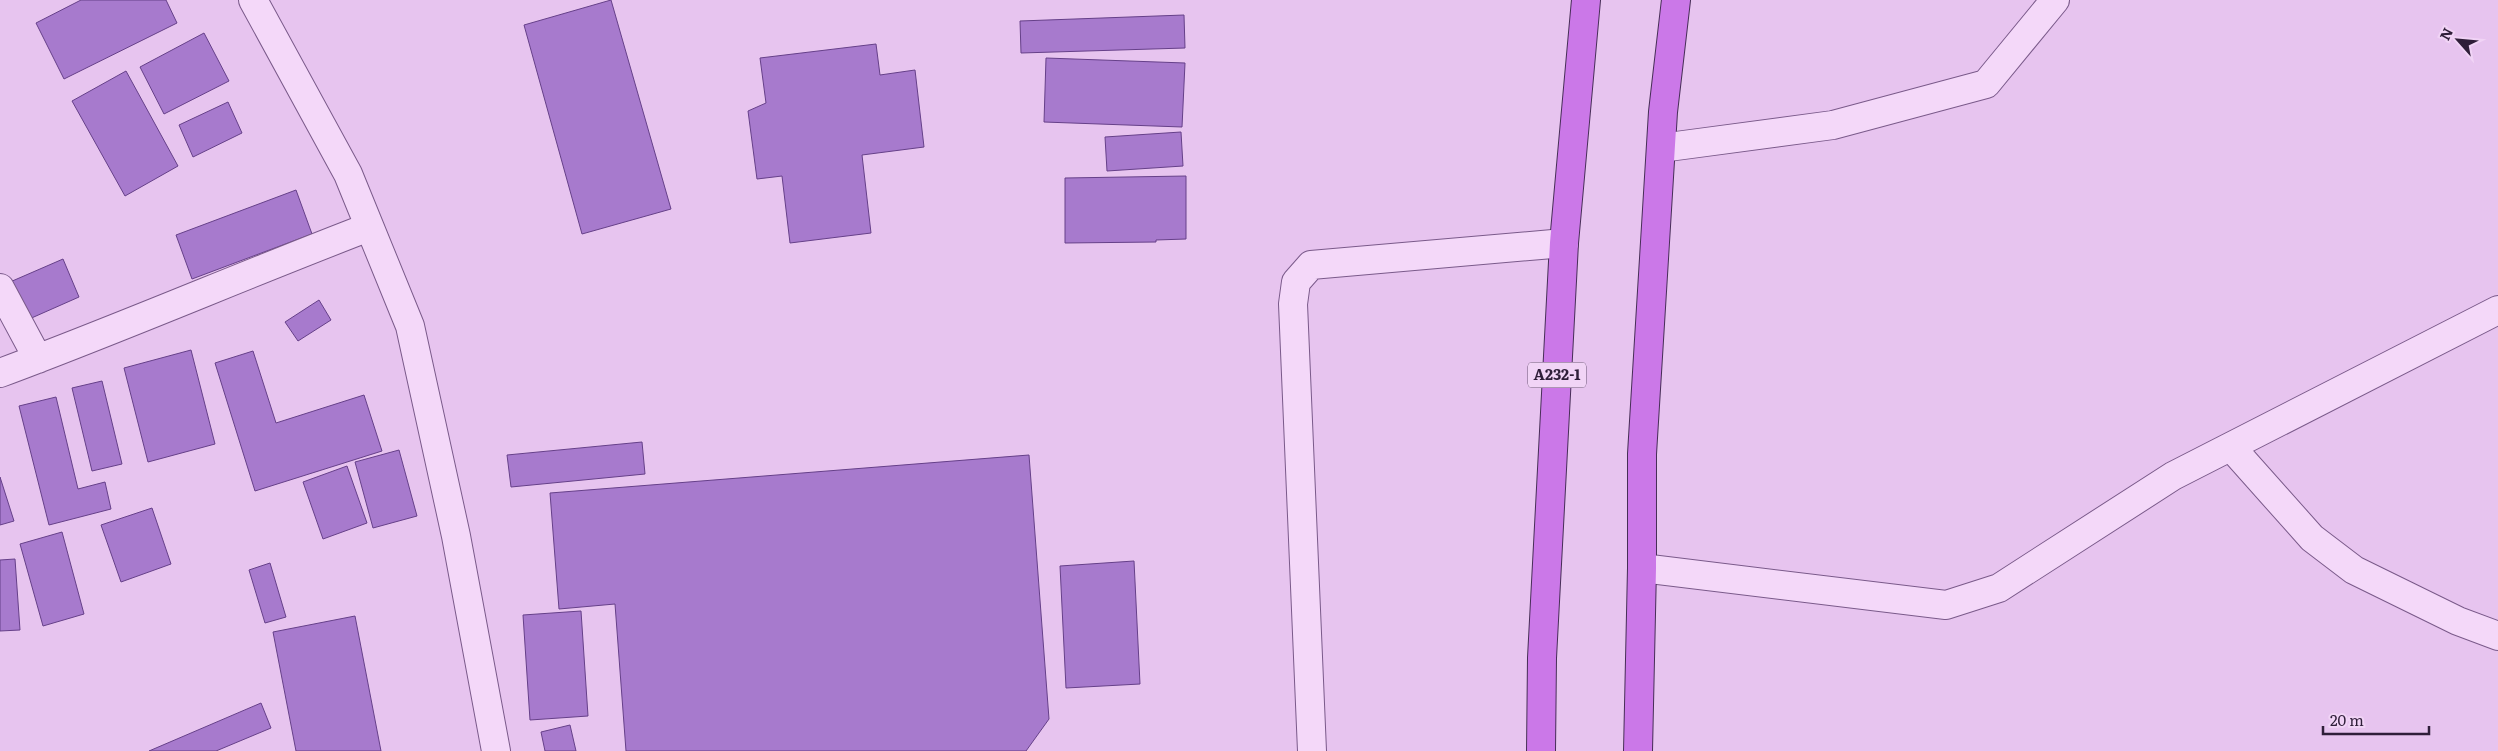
<svg xmlns="http://www.w3.org/2000/svg" width="2498" height="751" font-family="Literata,serif">
<style>
.building{fill:#a77acd;stroke:#664089}
.lines{fill:none;stroke-linecap:round;stroke-linejoin:round}
.minor-casing{stroke:#7a5a8a;stroke-width:30}
.tertiary-casing{stroke:#7a5a8a;stroke-width:30}
.trunk-casing{stroke:#472e57;stroke-width:30}
.minor{stroke:#f4d8f9;stroke-width:28}
.tertiary{stroke:#f4d8f9;stroke-width:28}
.trunk{stroke:#cb78e8;stroke-width:28}
.labels{text-anchor:middle;stroke-width:4;stroke-linejoin:round;paint-order:stroke}
.shield{fill:#f1d4f6;stroke:#695572;stroke-width:1}
.shield-label{font-size:15px;font-weight:bold;fill:#2f1e39}
</style>
<rect width="100%" height="100%" fill="#e7c4ef"/>
<path class="building" d="M81 0H166L177 23 64 79 36 23Z
M611 0 671 209 582 234 524 25Z
M1184 15 1185 48 1021 53 1020 21Z
M204 33 229 81 164 114 140 67Z
M876 44 880 75 915 70 924 147 862 155 871 233 790 243 782 176 757 179 748 111 766 103 760 58Z
M1046 58 1185 63 1182 127 1044 122Z
M126 71 178 166 125 196 72 101Z
M228 102 242 133 193 157 179 125Z
M1181 132 1183 166 1107 171 1105 137Z
M1186 176V239L1156 240V242L1065 243V178Z
M296 190 312 234 192 279 176 235Z
M63 259 79 297 27 320 10 282Z
M319 300 331 320 298 341 285 322Z
M191 350 215 444 148 462 124 368Z
M253 351 276 423 364 395 382 451 255 491 215 363Z
M102 381 122 464 92 471 72 388Z
M56 397 78 489 105 482 111 509 49 525 19 406Z
M642 442 645 474 511 487 507 455Z
M399 450 417 516 373 528 355 462Z
M1029 455 1049 719 1026 751H626L615 604 559 609 550 493Z
M347 466 367 523 323 539 303 482Z
M0 477 14 521 0 525Z
M152 508 171 564 121 582 101 525Z
M62 532 84 614 43 626 20 544Z
M15 559 20 630 0 631V560Z
M1134 561 1140 684 1066 688 1060 566Z
M270 563 286 617 265 623 249 570Z
M581 611 588 716 530 720 523 615Z
M355 616 381 751H296L273 632Z
M261 703 271 728 216 751H149Z
M570 725 576 751H545L541 732Z"/>
<g class="lines">
<g class="minor-casing">
<path id="minor" d="M253 0 348 174 410 326 456 536 496 751
M1661 148 1833 125 1986 84 2055 0
M0 288 38 359
M0 373C124 327 246 274 369 227
M2231 447 2312 538 2354 570 2458 621 2498 636
M1642 568 1946 605 1999 588 2173 476 2498 310"/>
</g>
<g class="tertiary-casing">
<path id="tertiary" d="M1312 751 1293 304 1296 282 1311 265 1564 243"/>
</g>
<g class="trunk-casing">
<path id="trunk" d="M1541 751 1542 658 1564 243 1586 0
M1638 751 1642 568V454L1663 112 1676 0"/>
</g>
<use href="#minor" class="minor"/>
<use href="#tertiary" class="tertiary"/>
<use href="#trunk" class="trunk"/>
</g>
<g class="labels">
<rect class="shield" x="1528" y="362.5" width="58" height="25" rx="4"/>
<g class="shield-label">
<text x="1557" y="380">A232-1</text>
</g>
</g>
<g transform="translate(2458 40) rotate(297)" stroke="#f1d4f6" stroke-width="4" paint-order="stroke">
<path d="M0-4L9 19L0 12L-9 19Z" fill="#2f1e39"/>
<text y="-8" font-size="14" font-weight="bold" text-anchor="middle" fill="#2f1e39">N</text>
</g>
<path d="M2323 726v8h106v-8" fill="none" stroke="#2f1e39" stroke-width="2.5"/>
<text x="2330" y="726" font-size="15" fill="#2f1e39" stroke="#f1d4f6" stroke-width="4" paint-order="stroke">20 m</text>
</svg>
